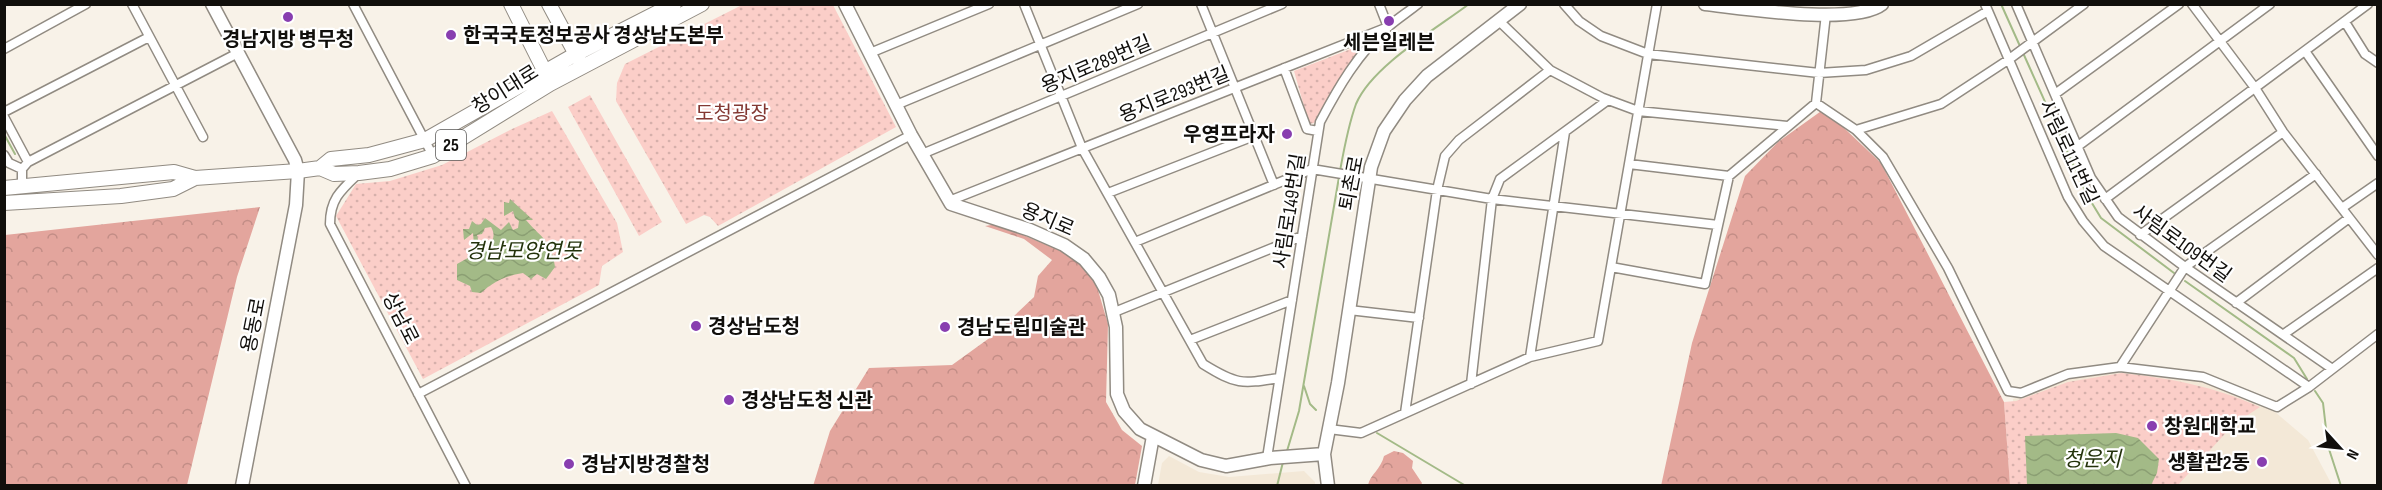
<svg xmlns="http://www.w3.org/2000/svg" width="2382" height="490" font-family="'Sofia Sans Condensed','Noto Sans KR',sans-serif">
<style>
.built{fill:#f3e8d7}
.grass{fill:url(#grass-dots)}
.forest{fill:url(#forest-crowns)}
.water{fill:url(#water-waves)}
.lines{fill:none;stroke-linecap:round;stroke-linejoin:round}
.stream{stroke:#a3ba87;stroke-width:2}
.street-casing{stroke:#918b82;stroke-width:11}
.secondary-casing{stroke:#918b82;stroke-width:15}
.primary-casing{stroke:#918b82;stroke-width:16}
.street{stroke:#fff;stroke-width:8}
.secondary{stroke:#fff;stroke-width:12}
.primary{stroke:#fff;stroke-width:14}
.poi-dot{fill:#883eb0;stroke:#fff;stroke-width:2}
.labels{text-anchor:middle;stroke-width:4.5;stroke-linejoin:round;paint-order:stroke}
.shield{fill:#fff;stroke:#585755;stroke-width:1.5}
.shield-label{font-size:18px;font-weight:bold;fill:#110f0c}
.poi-label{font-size:20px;font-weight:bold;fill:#110f0c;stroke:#fff;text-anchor:start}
.street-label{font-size:20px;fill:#110f0c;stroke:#fff}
.park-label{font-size:20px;fill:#833832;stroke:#fff}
.water-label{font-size:21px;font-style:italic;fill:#23320b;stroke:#fff}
</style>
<defs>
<pattern id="grass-dots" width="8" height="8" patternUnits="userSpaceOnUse" patternTransform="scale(1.5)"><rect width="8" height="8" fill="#fbcec8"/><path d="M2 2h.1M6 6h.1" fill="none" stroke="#d6b0ab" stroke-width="1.8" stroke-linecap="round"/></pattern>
<pattern id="forest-crowns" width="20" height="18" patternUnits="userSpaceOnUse" patternTransform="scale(1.5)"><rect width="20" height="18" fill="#e3a59d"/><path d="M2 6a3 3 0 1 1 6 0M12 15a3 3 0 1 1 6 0" fill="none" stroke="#c28d86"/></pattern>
<pattern id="water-waves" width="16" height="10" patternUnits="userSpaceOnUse" patternTransform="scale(1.5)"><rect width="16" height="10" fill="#a3ba87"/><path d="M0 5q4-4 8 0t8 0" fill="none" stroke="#8b9f73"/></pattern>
</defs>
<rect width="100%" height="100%" fill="#f8f2e8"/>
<path class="built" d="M2132 371 2205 382 2274 411 2308 440 2332 485H2013V399L2071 378Z
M1169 456 1199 472 1229 477 1304 471 1315 482V485H1158L1162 463Z"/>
<path class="grass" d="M742 5H833L896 127 718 226 710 217 704 215 686 224 616 101 617 83 625 64Z
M1369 42 1342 78 1314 123 1309 124 1294 71Z
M590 95 662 222 639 236 568 107Z
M552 111 617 223 623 252 602 266 599 285 423 379 336 216 356 184 390 181 442 165 512 129Z
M2122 373C2174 379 2212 386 2260 407L2234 424 2178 485 2010 486 2004 402 2016 401 2068 382Z"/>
<path class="forest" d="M1824 109 1881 163 2004 402 2010 485 1661 486 1692 343 1745 176 1778 142Z
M260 207 237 277 187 485H5V235Z
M997 224 1073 256 1095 280 1108 324 1106 402 1122 430 1142 446 1135 485 813 486 830 431 869 368 952 365 995 334 1034 297 1038 276 1052 260 1024 239 985 226Z
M1394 451 1403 453 1413 461 1412 468 1422 483 1421 485H1368C1370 475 1381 469 1384 456Z"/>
<path class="water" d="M510 199 533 220H526C543 240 551 239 555 267L546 279 537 274 531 279 523 273C506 276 494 281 481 293L472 292 470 286 457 280V264L475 254H483C489 244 498 239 491 227L485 228 482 234 477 235 479 244 474 245 473 233 464 240 463 229H469L472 221 477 225 481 224 485 218 501 230 509 222 513 230 518 228 519 221 515 218 513 211 504 216V202L509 203Z
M2116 433 2138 438 2159 459 2157 473 2151 485H2027L2025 436Z"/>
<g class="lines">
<path class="stream" d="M2001 4 2087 195 2101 218 2174 273
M4 134 15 154
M1340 171C1344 149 1348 126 1356 104 1372 66 1436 29 1469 4
M2185 281 2294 358 2307 379
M1304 386 1310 404 1316 410
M2315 391 2323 403 2328 446 2341 486
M1377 433 1466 486
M1287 451 1299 411 1339 177
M1277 486 1283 462"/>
<g class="street-casing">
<path id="street" d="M132 4 203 137
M353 4 433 156
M1024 4 1082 148 1203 364C1237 385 1241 384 1279 378
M1201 4 1274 185
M1564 4 1579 21 1601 36 1648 54 1819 73 1866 70 1911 56 1988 11
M1985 4 2068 197 2083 221 2104 246 2309 387
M2016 4 2091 178 2118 217 2185 267 2331 368
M2192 4 2255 88 2283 132 2378 255
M1498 20 1550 70 1603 98 1638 111 1787 126
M2345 22 2365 54 2378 63
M4 49 86 4
M2305 51 2378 156
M870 53 989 4
M1284 68 1307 129 1318 131
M2055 94 2179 4
M1816 103 1856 130 1941 104 2008 60 2084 4
M896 105 1138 4
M4 112 149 37
M4 117 28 162
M1856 130 1883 157 1948 268 2008 391 2021 393 2068 374 2120 367 2203 377 2277 407 2309 387 2378 334
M2078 146 2270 4
M922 154 1282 4
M4 155 9 163 22 169
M1629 164 1729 176
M359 173C341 190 330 199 330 224L466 486
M22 186V169L28 162 238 53
M1108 193 1254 136
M2105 199 2368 4
M949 201 1388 27 1379 4
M2342 208 2378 183
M2140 235 2283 132
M1135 242 1312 169 1492 199 1718 225
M1611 267 1705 284 1729 176 1816 103 1826 14
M2236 303 2349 218
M1349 310 1419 318
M1112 313 1302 236
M2284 334 2378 268
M1190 340 1292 300
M1530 357 1565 132
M2120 367 2185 267 2316 174
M1471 384 1492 199 1500 179 1608 100
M418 394 911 135
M1405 413 1437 190 1445 156 1459 140 1550 70
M1329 429 1361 433 1530 357 1598 341 1657 4
M1267 458 1320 122C1338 88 1358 53 1388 27 1397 19 1408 12 1418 4"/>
</g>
<g class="secondary-casing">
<path id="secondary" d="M212 4 295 160 298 171 296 205 242 486
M845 4 911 135 951 204 1030 230 1064 245 1084 259 1099 277 1109 295 1116 327 1117 394 1124 411 1140 429 1201 460 1226 466 1270 458 1324 454
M1705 4C1742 8 1854 26 1882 4
M1144 486 1153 436
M1328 486 1324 454 1338 383 1371 167 1384 131 1405 100 1427 76 1520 4"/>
</g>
<g class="primary-casing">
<path id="primary" d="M511 4 548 78
M549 4 579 60
M320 168 334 174 359 173 390 169 433 156 550 84 702 4
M4 188 174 172 195 178 298 171 320 168 331 159 369 155 425 140 576 54 674 4
M4 203 121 196 173 189 195 178"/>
</g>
<use href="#street" class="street"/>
<use href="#secondary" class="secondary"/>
<use href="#primary" class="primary"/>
</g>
<g class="poi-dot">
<circle cx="288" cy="17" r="6"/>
<circle cx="1389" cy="21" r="6"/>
<circle cx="451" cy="35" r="6"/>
<circle cx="1287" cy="134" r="6"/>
<circle cx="696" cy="326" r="6"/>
<circle cx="945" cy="327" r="6"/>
<circle cx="729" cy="400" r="6"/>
<circle cx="2152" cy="426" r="6"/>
<circle cx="2262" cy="462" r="6"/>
<circle cx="569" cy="464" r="6"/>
</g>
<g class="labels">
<rect class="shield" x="436" y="130" width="30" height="30" rx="4.5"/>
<g class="shield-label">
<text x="451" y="151">25</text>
</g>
<g class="poi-label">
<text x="463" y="42">한국국토정보공사 경상남도본부</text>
<text x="288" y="46" text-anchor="middle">경남지방 병무청</text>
<text x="1389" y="49" text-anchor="middle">세븐일레븐</text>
<text x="1275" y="141" text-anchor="end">우영프라자</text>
<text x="708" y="333">경상남도청</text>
<text x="957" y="334">경남도립미술관</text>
<text x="741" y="407">경상남도청 신관</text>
<text x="2164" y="433">창원대학교</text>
<text x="2250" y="469" text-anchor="end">생활관2동</text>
<text x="581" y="471">경남지방경찰청</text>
</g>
<g class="street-label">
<text transform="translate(1096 64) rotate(-23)" y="7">용지로289번길</text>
<text transform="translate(505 89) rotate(-32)" y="7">창이대로</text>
<text transform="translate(1174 94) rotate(-22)" y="7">용지로293번길</text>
<text transform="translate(2069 152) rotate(65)" y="7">사림로111번길</text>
<text transform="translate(1351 183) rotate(-79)" y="7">퇴촌로</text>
<text transform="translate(1289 211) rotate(-81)" y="7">사림로149번길</text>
<text transform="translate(1048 219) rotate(23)" y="7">용지로</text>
<text transform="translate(2182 243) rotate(36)" y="7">사림로109번길</text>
<text transform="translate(401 318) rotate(63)" y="7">상남로</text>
<text transform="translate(253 325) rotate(-79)" y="7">용동로</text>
</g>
<g class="park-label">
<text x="732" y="120">도청광장</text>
</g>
<g class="water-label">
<text x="523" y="258">경남모양연못</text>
<text x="2092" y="466">청운지</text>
</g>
</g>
<rect width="2382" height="490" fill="none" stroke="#110f0c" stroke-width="12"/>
<g transform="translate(2340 448) rotate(117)" stroke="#ffffff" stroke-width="4.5" paint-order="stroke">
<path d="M0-4.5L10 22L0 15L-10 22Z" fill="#110f0c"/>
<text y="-9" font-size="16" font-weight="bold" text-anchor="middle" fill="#110f0c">N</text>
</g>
</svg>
